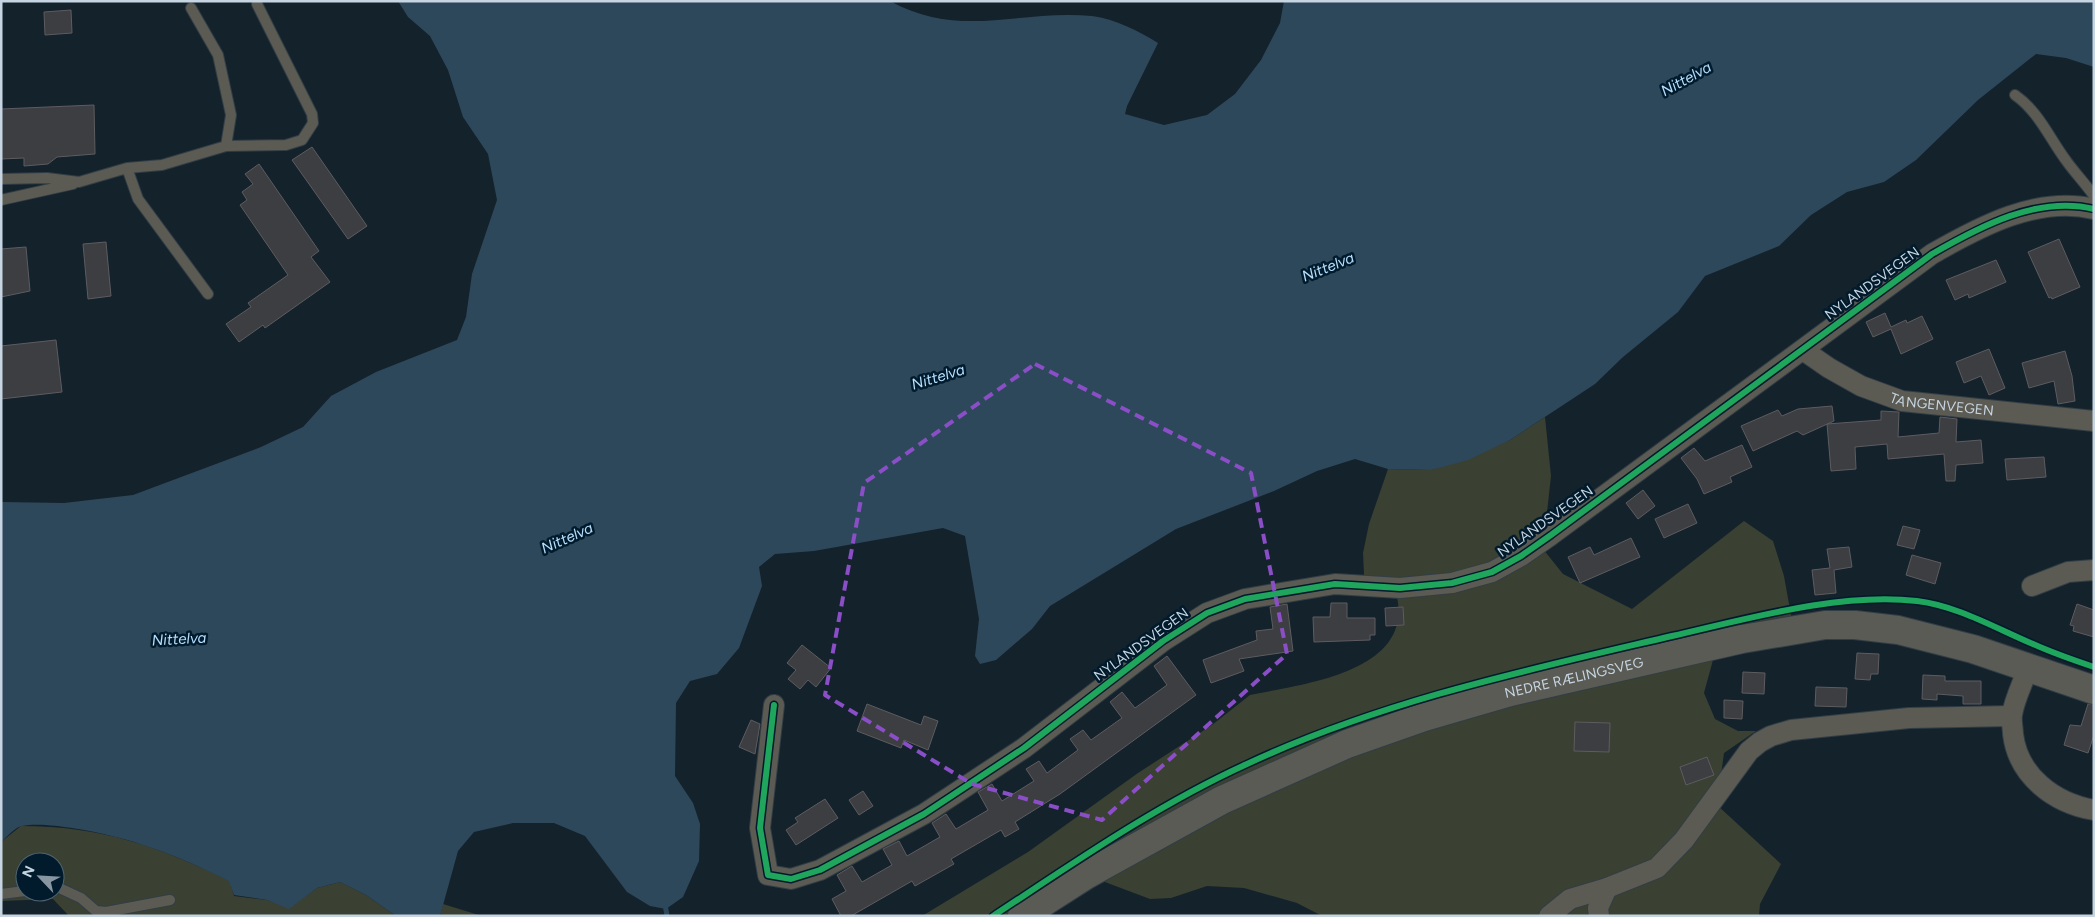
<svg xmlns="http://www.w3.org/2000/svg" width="2095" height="917" font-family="Figtree,sans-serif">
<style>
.green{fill:#3a4032;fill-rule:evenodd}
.water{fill:#2e485b}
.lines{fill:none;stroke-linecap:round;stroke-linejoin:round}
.stream{stroke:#2e485b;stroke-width:5}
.building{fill:#3d3e42;stroke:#5d5c60}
.service-casing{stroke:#323e46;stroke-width:12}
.minor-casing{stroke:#323e46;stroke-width:22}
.primary-casing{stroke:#323e46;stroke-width:30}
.service{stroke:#5c5b53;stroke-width:10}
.minor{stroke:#5c5b53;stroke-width:20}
.primary{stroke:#5a5b55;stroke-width:28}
.cycleway-casing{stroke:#011b2c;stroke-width:9}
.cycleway{stroke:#20a55d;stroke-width:6}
.marked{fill:none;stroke:#8a4ec6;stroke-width:4;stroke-dasharray:10 6;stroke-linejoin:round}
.labels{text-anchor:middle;stroke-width:5;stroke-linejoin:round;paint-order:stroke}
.street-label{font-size:14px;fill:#c6d5e1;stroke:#011b2c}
.water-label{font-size:15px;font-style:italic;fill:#b6e0ff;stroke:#011b2c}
</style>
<rect width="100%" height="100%" fill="#14222c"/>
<path class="green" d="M1545 417 1551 476 1543 549 1563 574 1632 609 1744 521 1773 541 1784 576 1794 632 1713 660 1704 693 1715 719 1738 731H1756L1724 753 1717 805 1781 864 1760 904 1759 916H1322L1297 903 1244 888 1207 886 1171 898 1150 899 1081 873 1061 874 1043 886 1021 895 1010 916H922L1028 852 1138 773 1212 725 1250 695C1301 684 1413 673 1397 597L1365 595 1363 553 1369 524 1388 469 1431 470 1510 440Z
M21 826C101 826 158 846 230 881L234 896 267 900 289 908 317 888 340 882 366 895 396 916H69L53 899 1 901V842ZM25 862H55V892H25Z
M443 904 482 916H440Z"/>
<path class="water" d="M398 1H890C961 40 1019 9 1092 16 1115 19 1139 31 1158 43L1127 106 1125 114 1164 125 1207 115 1235 94 1261 60 1280 23 1284 1H2094V67L2066 58 2036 54 1978 100 1916 160 1884 182 1847 192 1811 215 1779 246 1705 276 1678 312 1623 357 1595 384 1510 440 1468 460 1431 470 1388 469 1355 459 1317 471 1274 491 1176 529 1050 606 1032 629 996 660 980 664 975 656 979 619 965 536 943 528 814 551 775 554 759 567 762 586 739 648 717 674 690 681 676 703 675 776 693 803 700 824 699 861 683 897 666 909 650 906 627 892 585 836 554 823H513L474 832 458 851 440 916H396L366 895 340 882 317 888 289 909 267 900 234 895 229 881C177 855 130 837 72 828 57 826 37 823 22 826 15 827 7 837 1 842V502L64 503 133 495 261 447 303 427 331 396 376 372 457 340 466 317 472 274 497 200 488 154 463 117 448 70 430 36 408 17Z"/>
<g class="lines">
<path class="stream" d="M665 904 667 916"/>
</g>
<path class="building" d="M71 10 72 33 45 35 44 12Z
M94 105 95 154 57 157 48 164 24 166V158L1 159V109Z
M312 147 367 226 348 239 292 160Z
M259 164 319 251 311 257 330 282 265 328 263 325 239 342 226 324 251 307 248 303 288 275 240 205 247 200 242 192 253 184 245 174Z
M2059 239 2080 287 2052 299 2051 297 2049 298 2028 252Z
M106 242 111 296 88 299 83 244Z
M26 247 30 291 1 297V249Z
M1996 260 2006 282 1969 298 1968 294 1955 300 1946 280Z
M1885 313 1891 327 1906 320 1907 323 1922 316 1933 339 1901 354 1891 329 1873 337 1866 322Z
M56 340 62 392 1 399V346Z
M1989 349 2005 388 1989 395 1981 376 1964 383 1956 362Z
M2065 351 2072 376 2075 401 2058 404 2054 381 2029 388 2022 363Z
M1832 406 1834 421 1803 435 1797 431 1753 451 1741 426 1778 410 1782 416 1798 409Z
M1881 411 1899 412 1898 437 1939 433 1940 417 1957 419 1956 442 1981 440 1983 463 1956 465 1955 481H1946L1944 454 1888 459 1887 444 1855 447 1856 469 1831 471 1827 424 1881 420Z
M1742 445 1752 467 1730 477 1732 482 1704 494 1697 479 1681 458 1694 448 1705 461Z
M2044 457 2046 477 2007 480 2005 459Z
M1643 490 1655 506 1638 519 1626 503Z
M1688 504 1697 523 1664 538 1655 519Z
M1903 526 1920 530 1914 549 1897 545Z
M1631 538 1640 557 1580 583 1568 557 1590 547 1594 555Z
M1849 547 1852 567 1834 570 1836 593 1815 595 1812 570 1830 568 1827 549Z
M1912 555 1941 563 1935 584 1906 575Z
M1331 603H1347V618H1375V635H1370V640L1314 642 1313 617H1330Z
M1287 604 1293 651 1239 659 1244 671 1211 683 1203 660 1257 640 1256 631 1273 629 1270 607Z
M2077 604 2094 610V637L2073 631 2074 626 2070 625Z
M1403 607 1404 625 1386 626 1385 608Z
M802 645 831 668 816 687 808 680 800 689 788 679 796 670 787 663Z
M1857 653 1879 654 1878 674H1871L1870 680 1855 679Z
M1167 656 1196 695 1060 794 1015 822 1019 829 1005 837 1001 830 951 859 954 864 915 886 912 881 851 916H841L832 899 846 891 837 875 852 866 862 882 892 865 883 849 899 841 907 856 940 837 932 823 946 814 956 829 988 810 978 792 992 784 1002 801 1034 781 1026 769 1039 761 1047 773 1078 750 1070 739 1083 730 1091 740 1122 718 1110 702 1122 692 1135 708 1167 685 1154 666Z
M1743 672 1765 673 1764 694 1742 693Z
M1923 675 1945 676V681H1981V704H1963V696L1937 694V700L1922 699Z
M1816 687 1847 688 1846 707 1815 706Z
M1724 700 1743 701 1742 719 1724 718Z
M867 704 921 725 924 716 938 721 928 750 904 740 901 748 857 731Z
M2088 704 2094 705V735L2088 753 2064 745 2070 725 2081 726Z
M751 720 760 724 755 754 739 747Z
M1575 722 1610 723 1609 752 1574 751Z
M1707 757 1714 775 1686 785 1680 767Z
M863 791 873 806 859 815 849 800Z
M825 799 838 818 796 845 786 830 798 822 795 818Z"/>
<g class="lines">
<g class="service-casing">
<path id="service" d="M191 8 218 55 231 115 226 146
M2015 95C2038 111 2049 137 2065 159 2074 172 2085 183 2094 196
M127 168 138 199 208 294
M1 179 47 178 79 182 127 168 162 165 226 146 286 145 302 140 313 123 312 114 257 4
M1 200 73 184
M55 886 81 898 96 911 106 912 170 900
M1 894 25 891"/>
</g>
<g class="minor-casing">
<g id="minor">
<path id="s1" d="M1803 350 1829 368 1861 386 1902 401 2094 421"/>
<path d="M2032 586 2068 572 2094 570"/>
<path d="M2028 668C2023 683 2014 700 2012 715 2011 721 2013 729 2013 734 2018 776 2054 803 2094 810"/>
<path d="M774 705 760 828 768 875 791 879 820 870 924 814 1024 748 1163 641 1207 613 1245 599 1335 584 1400 588 1452 583 1492 572 1521 556 1551 535 1932 254C1979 227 2038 195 2094 209"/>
<path d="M1549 916 1570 899 1607 888 1657 868 1684 840 1749 751 1760 742 1771 736 1791 730 1909 718 2011 716"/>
<path d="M1599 916 1598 908 1607 888"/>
</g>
</g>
<g class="primary-casing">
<g id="primary">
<path id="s2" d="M1022 916 1086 875 1222 800 1347 744 1424 717 1510 692 1742 639 1825 625H1855L1898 630 1973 649 2094 690"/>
</g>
</g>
<use href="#service" class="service"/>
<use href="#minor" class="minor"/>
<use href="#primary" class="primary"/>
<g class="cycleway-casing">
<path id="cycleway" d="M774 705 760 828 768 875 791 879 820 870 924 814 1024 748 1163 641 1207 613 1245 599 1335 584 1400 588 1452 583 1492 572 1521 556 1551 535 1932 254C1979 227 2038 195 2094 209
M993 916C1075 862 1157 805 1247 764 1382 701 1527 670 1672 636 1747 619 1839 592 1917 601 1958 606 1995 628 2033 644 2053 653 2073 660 2094 667"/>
</g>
<use href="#cycleway" class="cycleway"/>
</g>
<path class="marked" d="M1035 364 1251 473 1287 654 1102 820 972 784 825 695 864 483Z"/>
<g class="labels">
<g class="street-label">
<text transform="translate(1872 283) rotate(-36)" y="5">NYLANDSVEGEN</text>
<text dy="5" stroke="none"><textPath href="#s1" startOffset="152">TANGENVEGEN</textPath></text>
<text transform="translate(1545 521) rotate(-35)" y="5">NYLANDSVEGEN</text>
<text transform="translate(1141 644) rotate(-36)" y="5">NYLANDSVEGEN</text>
<text dy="5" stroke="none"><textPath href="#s2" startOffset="605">NEDRE RÆLINGSVEG</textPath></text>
</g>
<g class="water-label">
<text transform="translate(1686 79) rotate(-29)" y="5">Nittelva</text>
<text transform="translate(1328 267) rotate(-22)" y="5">Nittelva</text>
<text transform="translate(938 377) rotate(-17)" y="5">Nittelva</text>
<text transform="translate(567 538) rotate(-24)" y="5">Nittelva</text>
<text transform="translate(179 639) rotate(-3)" y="5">Nittelva</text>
</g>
</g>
<rect width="2095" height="917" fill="none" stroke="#c6d5e1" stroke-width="5"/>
<g transform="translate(40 877) rotate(295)"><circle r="24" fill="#011b2c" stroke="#506574"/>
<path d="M0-4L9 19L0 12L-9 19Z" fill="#8896a2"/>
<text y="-8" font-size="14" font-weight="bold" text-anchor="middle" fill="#c6d5e1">N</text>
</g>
</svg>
